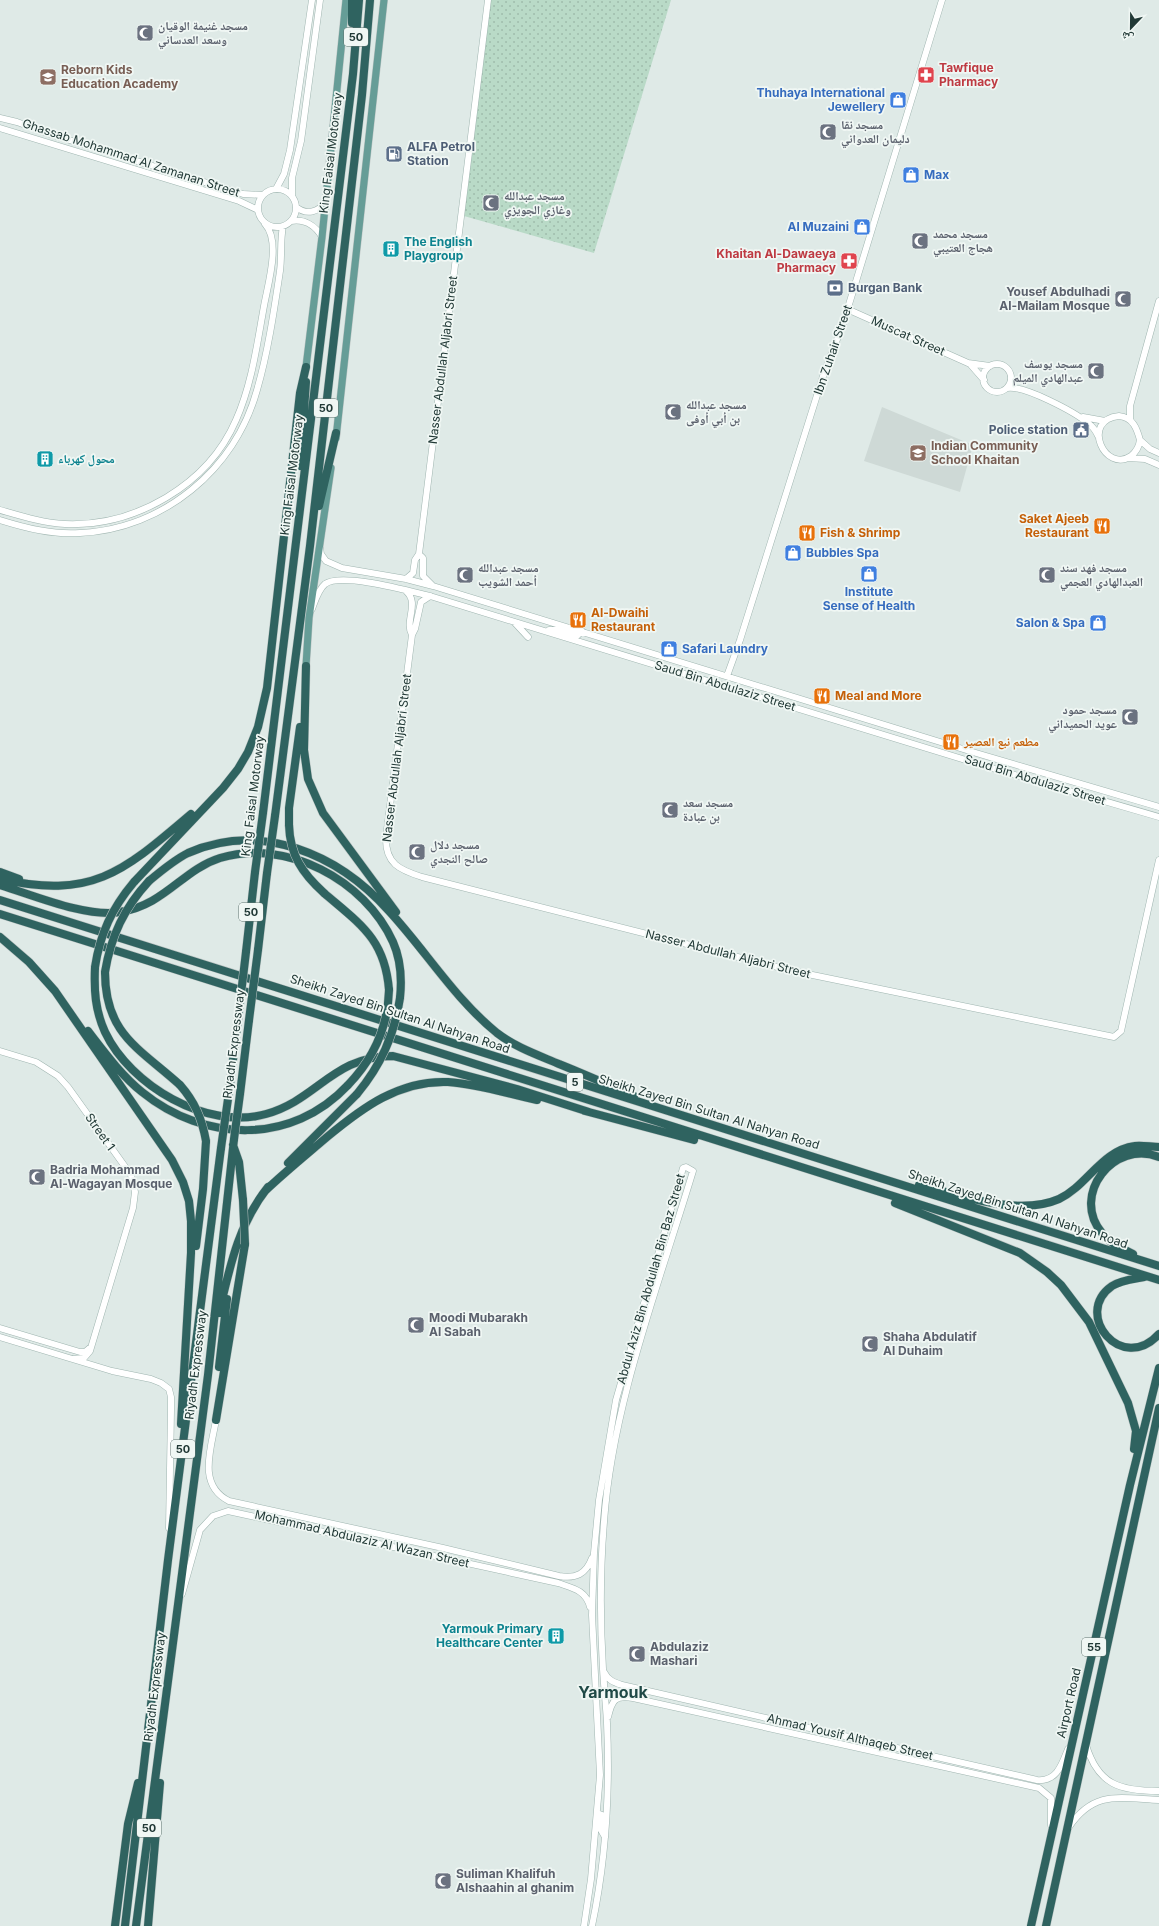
<svg xmlns="http://www.w3.org/2000/svg" width="1159" height="1926" font-family="Inter,'Noto Naskh Arabic',sans-serif">
<style>
.built{fill:#ced9d6}
.park{fill:url(#park-dots)}
.lines{fill:none;stroke-linecap:round;stroke-linejoin:round}
.secondary-casing{stroke:#9fb5b0;stroke-width:7}
.primary-casing{stroke:#bcc4c3;stroke-width:8}
.highway-casing{stroke:#bcc4c3;stroke-width:9}
.secondary{stroke:#fff;stroke-width:6}
.primary{stroke:#669d97;stroke-width:7}
.highway{stroke:#2f6360;stroke-width:8}
.highway-bridge-casing{stroke:#bcc4c3;stroke-width:9;stroke-linecap:butt}
.highway-bridge{stroke:#2f6360;stroke-width:8}
.labels{text-anchor:middle;stroke-width:3.5;stroke-linejoin:round;paint-order:stroke}
.shield{fill:#f0f7f4;stroke:#5f726f;stroke-width:1}
.shield-label{font-size:11px;font-weight:bold;fill:#213936}
.worship-label{font-size:12px;font-weight:bold;fill:#5b616d;stroke:#f0f7f4;text-anchor:start}
.health-label{font-size:12px;font-weight:bold;fill:#be3a42;stroke:#f0f7f4;text-anchor:start}
.education-label{font-size:12px;font-weight:bold;fill:#785e54;stroke:#f0f7f4;text-anchor:start}
.shop-label{font-size:12px;font-weight:bold;fill:#366cbe;stroke:#f0f7f4;text-anchor:end}
.service-label{font-size:12px;font-weight:bold;fill:#4e5e75;stroke:#f0f7f4;text-anchor:start}
.street-label{font-size:12px;fill:#213936;stroke:#f0f7f4}
.culture-label{font-size:12px;font-weight:bold;fill:#0d838f;stroke:#f0f7f4;text-anchor:start}
.food-label{font-size:12px;font-weight:bold;fill:#c56008;stroke:#f0f7f4;text-anchor:start}
.district-label{font-size:16px;font-weight:bold;fill:#1f4946;stroke:#f0f7f4}
</style>
<defs>
<pattern id="park-dots" width="8" height="8" patternUnits="userSpaceOnUse"><rect width="8" height="8" fill="#b9dac7"/><path d="M2 2h.1M6 6h.1" fill="none" stroke="#9fbcac" stroke-width="1.8" stroke-linecap="round"/></pattern>
</defs>
<rect width="100%" height="100%" fill="#dfeae7"/>
<path class="built" d="M882 407 973 445 960 492 864 461Z"/>
<path class="park" d="M488 0H671L594 253 464 216Z"/>
<g class="lines">
<g class="secondary-casing">
<path id="secondary" d="M0 118 17 122 50 134 243 194 263 195
M0 128 239 201 258 210
M258 208a19 19 0 1 1 38 0a19 19 0 1 1-38 0Z
M276 189 284 174 290 150 312 0
M292 196V178L301 141 320 0
M296 207C306 215 319 213 325 201
M291 221C304 219 315 225 322 237
M847 309 968 363 990 366
M970 364 984 380
M983 378a14 14 0 1 1 28 0a14 14 0 1 1-28 0Z
M1007 388C1024 385 1075 412 1089 424 1093 427 1096 431 1098 436
M1119 416C1133 417 1137 429 1140 440 1139 447 1136 452 1131 456 1105 474 1080 420 1119 416Z
M1083 417 1105 421
M1130 420V406L1159 301
M1140 440 1150 449 1159 453
M1128 458 1145 459 1159 465
M0 510C21 516 43 523 65 524 135 527 208 485 236 420 252 384 257 344 264 306 268 284 281 241 265 224
M0 520C26 528 53 535 80 533 163 529 235 470 257 390 268 352 274 311 280 271 282 256 280 241 283 226
M320 548 321 554 326 561 342 568 406 579 433 586 976 753 1159 807
M419 554 423 558V576L432 585
M406 579 413 573 415 560 419 554 488 0
M406 591C420 603 404 621 412 635
M430 596 421 602 415 629 412 635 386 837C385 864 400 870 422 877L793 971 1114 1037 1121 1031 1159 860
M312 609C315 601 318 590 325 584 341 572 409 591 430 596L1008 773 1159 817
M515 623 528 637
M549 630H556L577 636 582 631
M727 676 740 640 824 373 843 324 942 0
M0 1051 36 1062 58 1076 68 1087 131 1175 135 1192 133 1208 90 1351 84 1358 73 1359
M0 1328 80 1352H85L91 1347
M0 1337 112 1371 151 1379 161 1383 169 1389 171 1397V1410L169 1528
M216 1420C211 1449 197 1485 229 1501L443 1548 559 1576C576 1579 586 1574 592 1558
M182 1594 200 1530 213 1516 228 1511 558 1583C572 1588 586 1590 590 1607
M604 1672C608 1680 613 1682 622 1685L1037 1780C1057 1782 1062 1764 1068 1749
M608 1717C612 1700 615 1695 633 1698L1039 1788 1051 1798V1825
M1086 1745C1098 1785 1120 1791 1159 1791
M597 1813 602 1815 601 1830 605 1837
M1069 1827C1094 1790 1119 1798 1159 1800
M584 1926 591 1879 600 1775 592 1615 594 1553 599 1500 616 1400 683 1168 686 1167 693 1171C659 1284 612 1405 604 1522 600 1571 600 1620 603 1669 604 1687 606 1705 607 1723 610 1790 606 1860 592 1926"/>
</g>
<g class="primary-casing">
<path id="primary" d="M306 367 322 237 346 0
M336 438 384 0
M306 666 309 618 331 468"/>
</g>
<g class="highway-casing">
<path id="highway" d="M352 23V0
M300 466 306 382
M319 506 336 433
M306 666 304 750 308 779 323 813 396 912
M263 813 353 74 359 0
M275 816 310 546 362 95 370 0
M289 825V808L300 727
M0 872 19 879
M0 879C93 900 124 871 191 814
M149 881C161 871 174 860 188 853 262 821 338 854 389 911 426 951 454 998 497 1033 515 1047 538 1055 559 1064 584 1074 609 1085 634 1096
M134 882 223 788 238 769 248 752 258 727 267 688 300 393 306 367
M0 885C33 895 87 918 120 912 165 905 182 870 220 858 286 838 365 880 393 942 401 960 402 979 400 998
M324 893C360 924 385 939 389 990
M0 900 1159 1266
M0 914 1159 1280
M0 937 29 962 55 991 172 1160 183 1182 189 1201 191 1221V1253L181 1424
M258 950 267 873
M246 952 255 872
M95 967C94 990 95 1010 105 1032 130 1085 207 1131 266 1114 317 1100 333 1056 393 1056L517 1089 589 1112
M105 972C105 1034 139 1048 180 1085
M88 1031C105 1053 121 1075 142 1092 205 1143 292 1145 348 1085
M229 1092 238 1019
M240 1094 249 1020
M585 1111 694 1140
M233 1145 239 1162 243 1200
M288 1163 357 1094
M919 1185C961 1195 1018 1217 1059 1199 1087 1186 1102 1150 1135 1146 1142 1145 1151 1147 1159 1147
M265 1191C285 1172 306 1155 327 1137 362 1108 399 1080 448 1082 478 1084 508 1094 537 1100
M895 1203 1020 1253 1047 1272 1061 1285 1089 1322 1128 1403 1136 1431 1134 1449
M196 1246 203 1189 206 1141
M1133 1254C1122 1248 1109 1243 1102 1233 1070 1195 1114 1139 1159 1157
M1144 1277C1134 1279 1121 1280 1112 1286 1072 1314 1122 1375 1159 1334
M219 1313C230 1266 238 1225 268 1187
M219 1367 227 1299
M216 1420 245 1244
M115 1926 128 1824 138 1783
M125 1926 168 1560 221 1148
M136 1926 208 1375 234 1139
M148 1926 160 1783
M1031 1926 1130 1485 1159 1368
M1046 1926 1159 1408"/>
</g>
<use href="#secondary" class="secondary"/>
<use href="#primary" class="primary"/>
<use href="#highway" class="highway"/>
<g class="highway-bridge-casing">
<path id="highway-bridge" d="M289 825C290 855 302 873 324 893
M255 872 263 813
M267 873 275 816
M95 967C100 934 112 908 134 882
M105 972C111 936 124 908 149 881
M238 1019 246 952
M249 1020 258 950
M180 1085C195 1102 202 1119 206 1141
M348 1085C374 1058 388 1027 389 990
M357 1094C381 1065 394 1036 400 998
M234 1139 240 1094
M221 1148 229 1092
M243 1200 245 1244"/>
</g>
<use href="#highway-bridge" class="highway-bridge"/>
</g>
<defs>
<g id="mosque-square" transform="scale(0.9)"><rect x="-9" y="-9" width="18" height="18" rx="4" fill="#6b7280" stroke="#f0f7f4"/><path d="M3.5-4.9A6 6 0 1 0 3.5 4.9A5 5 0 1 1 3.5-4.9Z" fill="#fff"/></g>
<g id="pharmacy-square" transform="scale(0.9)"><rect x="-9" y="-9" width="18" height="18" rx="4" fill="#e0444e" stroke="#f0f7f4"/><path d="M-2-6h4v4h4v4h-4v4h-4v-4h-4v-4h4Z" fill="#fff"/></g>
<g id="school-square" transform="scale(0.9)"><rect x="-9" y="-9" width="18" height="18" rx="4" fill="#8d6e63" stroke="#f0f7f4"/><path d="M0-5L7-2L0 1L-7-2ZM-4 1L0 2.5L4 1V4Q0 6-4 4Z" fill="#fff"/></g>
<g id="shop-square" transform="scale(0.9)"><rect x="-9" y="-9" width="18" height="18" rx="4" fill="#3f7fe0" stroke="#f0f7f4"/><path d="M-5-2.5h2.3a2.7 3.5 0 0 1 5.4 0H5L5.5 6h-11ZM-1.5-2.5h3a1.5 2.3 0 0 0-3 0Z" fill="#fff"/></g>
<g id="fuel-square" transform="scale(0.9)"><rect x="-9" y="-9" width="18" height="18" rx="4" fill="#5c6f8a" stroke="#f0f7f4"/><path d="M-5.5-6h7V0h2V4h1.3V-2.5L3-4.5l.8-.8L6-3V5H2.5V1h-1V6h-7ZM-4.2-4.7v3.2H.2V-4.7Z" fill="#fff"/></g>
<g id="building-square" transform="scale(0.9)"><rect x="-9" y="-9" width="18" height="18" rx="4" fill="#0f9aa8" stroke="#f0f7f4"/><path d="M-4-6H4V6H1V3H-1V6H-4ZM-2.5-4.3h1.7v1.8h-1.7ZM.8-4.3h1.7v1.8H.8ZM-2.5-1h1.7V.8h-1.7ZM.8-1h1.7V.8H.8Z" fill="#fff"/></g>
<g id="bank-square" transform="scale(0.9)"><rect x="-9" y="-9" width="18" height="18" rx="4" fill="#5c6f8a" stroke="#f0f7f4"/><path d="M-6-4H6V4H-6ZM0-2.3a2.3 2.3 0 1 0 0 4.6a2.3 2.3 0 1 0 0-4.6Z" fill="#fff"/></g>
<g id="civic-square" transform="scale(0.9)"><rect x="-9" y="-9" width="18" height="18" rx="4" fill="#5c6f8a" stroke="#f0f7f4"/><path d="M-.6-6.5H3V-4.5H.6V-3L4-1V1h2V6H-6V1h2V-1L-.6-3ZM-1.2 2.5V6h2.4V2.5Z" fill="#fff"/></g>
<g id="restaurant-square" transform="scale(0.9)"><rect x="-9" y="-9" width="18" height="18" rx="4" fill="#e8710a" stroke="#f0f7f4"/><path d="M-5-6h1v4h1v-4h1v4h1v-4h1v5L-1.5 .5V6h-2V.5L-5-1ZM5-6V6H3V1.5H1.5Q1.5-4 5-6Z" fill="#fff"/></g>
</defs>
<g fill-rule="evenodd">
<use href="#mosque-square" x="145" y="33"/>
<use href="#pharmacy-square" x="926" y="75"/>
<use href="#school-square" x="48" y="77"/>
<use href="#shop-square" x="898" y="100"/>
<use href="#mosque-square" x="828" y="132"/>
<use href="#fuel-square" x="394" y="154"/>
<use href="#shop-square" x="911" y="175"/>
<use href="#mosque-square" x="491" y="203"/>
<use href="#shop-square" x="862" y="227"/>
<use href="#mosque-square" x="920" y="241"/>
<use href="#building-square" x="391" y="249"/>
<use href="#pharmacy-square" x="849" y="261"/>
<use href="#bank-square" x="835" y="288"/>
<use href="#mosque-square" x="1123" y="299"/>
<use href="#mosque-square" x="1096" y="371"/>
<use href="#mosque-square" x="673" y="412"/>
<use href="#civic-square" x="1081" y="430"/>
<use href="#school-square" x="918" y="453"/>
<use href="#building-square" x="45" y="459"/>
<use href="#restaurant-square" x="1102" y="526"/>
<use href="#restaurant-square" x="807" y="533"/>
<use href="#shop-square" x="793" y="553"/>
<use href="#shop-square" x="869" y="574"/>
<use href="#mosque-square" x="465" y="575"/>
<use href="#mosque-square" x="1047" y="575"/>
<use href="#restaurant-square" x="578" y="620"/>
<use href="#shop-square" x="1098" y="623"/>
<use href="#shop-square" x="669" y="649"/>
<use href="#restaurant-square" x="822" y="696"/>
<use href="#mosque-square" x="1130" y="717"/>
<use href="#restaurant-square" x="951" y="742"/>
<use href="#mosque-square" x="670" y="810"/>
<use href="#mosque-square" x="417" y="852"/>
<use href="#mosque-square" x="37" y="1177"/>
<use href="#mosque-square" x="416" y="1325"/>
<use href="#mosque-square" x="870" y="1344"/>
<use href="#building-square" x="556" y="1636"/>
<use href="#mosque-square" x="637" y="1654"/>
<use href="#mosque-square" x="443" y="1881"/>
</g>
<g class="labels">
<g class="shield">
<rect x="344" y="28" width="24" height="18" rx="3"/>
<rect x="314" y="399" width="24" height="18" rx="3"/>
<rect x="239" y="903" width="24" height="18" rx="3"/>
<rect x="567" y="1073" width="16" height="18" rx="3"/>
<rect x="171" y="1440" width="24" height="18" rx="3"/>
<rect x="1082" y="1638" width="24" height="18" rx="3"/>
<rect x="137" y="1819" width="24" height="18" rx="3"/>
</g>
<g class="shield-label">
<text x="356" y="41">50</text>
<text x="326" y="412">50</text>
<text x="251" y="916">50</text>
<text x="575" y="1086">5</text>
<text x="183" y="1453">50</text>
<text x="1094" y="1651">55</text>
<text x="149" y="1832">50</text>
</g>
<g class="worship-label">
<text x="158" y="30">مسجد غنيمة الوقيان<tspan x="158" dy="14">وسعد العدساني</tspan></text>
<text x="841" y="129">مسجد نقا<tspan x="841" dy="14">دليمان العدواني</tspan></text>
<text x="504" y="200">مسجد عبدالله<tspan x="504" dy="14">وغازي الجويزي</tspan></text>
<text x="933" y="238">مسجد محمد<tspan x="933" dy="14">هجاج العتيبي</tspan></text>
<text x="1110" y="296" text-anchor="end">Yousef Abdulhadi<tspan x="1110" dy="14">Al-Mailam Mosque</tspan></text>
<text x="1083" y="368" text-anchor="end">مسجد يوسف<tspan x="1083" dy="14">عبدالهادي الميلم</tspan></text>
<text x="686" y="409">مسجد عبدالله<tspan x="686" dy="14">بن أبي أوفى</tspan></text>
<text x="478" y="572">مسجد عبدالله<tspan x="478" dy="14">أحمد الشويب</tspan></text>
<text x="1060" y="572">مسجد فهد سند<tspan x="1060" dy="14">العبدالهادي العجمي</tspan></text>
<text x="1117" y="714" text-anchor="end">مسجد حمود<tspan x="1117" dy="14">عويد الحميداني</tspan></text>
<text x="683" y="807">مسجد سعد<tspan x="683" dy="14">بن عبادة</tspan></text>
<text x="430" y="849">مسجد دلال<tspan x="430" dy="14">صالح النجدي</tspan></text>
<text x="50" y="1174">Badria Mohammad<tspan x="50" dy="14">Al-Wagayan Mosque</tspan></text>
<text x="429" y="1322">Moodi Mubarakh<tspan x="429" dy="14">Al Sabah</tspan></text>
<text x="883" y="1341">Shaha Abdulatif<tspan x="883" dy="14">Al Duhaim</tspan></text>
<text x="650" y="1651">Abdulaziz<tspan x="650" dy="14">Mashari</tspan></text>
<text x="456" y="1878">Suliman Khalifuh<tspan x="456" dy="14">Alshaahin al ghanim</tspan></text>
</g>
<g class="health-label">
<text x="939" y="72">Tawfique<tspan x="939" dy="14">Pharmacy</tspan></text>
<text x="836" y="258" text-anchor="end">Khaitan Al-Dawaeya<tspan x="836" dy="14">Pharmacy</tspan></text>
</g>
<g class="education-label">
<text x="61" y="74">Reborn Kids<tspan x="61" dy="14">Education Academy</tspan></text>
<text x="931" y="450">Indian Community<tspan x="931" dy="14">School Khaitan</tspan></text>
</g>
<g class="shop-label">
<text x="885" y="97">Thuhaya International<tspan x="885" dy="14">Jewellery</tspan></text>
<text x="924" y="179" text-anchor="start">Max</text>
<text x="849" y="231">Al Muzaini</text>
<text x="806" y="557" text-anchor="start">Bubbles Spa</text>
<text x="869" y="596" text-anchor="middle">Institute<tspan x="869" dy="14">Sense of Health</tspan></text>
<text x="1085" y="627">Salon &amp; Spa</text>
<text x="682" y="653" text-anchor="start">Safari Laundry</text>
</g>
<g class="service-label">
<text x="407" y="151">ALFA Petrol<tspan x="407" dy="14">Station</tspan></text>
<text x="848" y="292">Burgan Bank</text>
<text x="1068" y="434" text-anchor="end">Police station</text>
</g>
<g class="street-label">
<text transform="translate(331 153) rotate(-83)" y="4">King Faisal Motorway</text>
<text transform="translate(131 158) rotate(18)" y="4">Ghassab Mohammad Al Zamanan Street</text>
<text transform="translate(908 336) rotate(24)" y="4">Muscat Street</text>
<text transform="translate(833 350) rotate(-71)" y="4">Ibn Zuhair Street</text>
<text transform="translate(443 360) rotate(-83)" y="4">Nasser Abdullah Aljabri Street</text>
<text transform="translate(292 475) rotate(-83)" y="4">King Faisal Motorway</text>
<text transform="translate(725 686) rotate(17)" y="4">Saud Bin Abdulaziz Street</text>
<text transform="translate(397 758) rotate(-83)" y="4">Nasser Abdullah Aljabri Street</text>
<text transform="translate(1035 780) rotate(17)" y="4">Saud Bin Abdulaziz Street</text>
<text transform="translate(253 796) rotate(-83)" y="4">King Faisal Motorway</text>
<text transform="translate(728 954) rotate(14)" y="4">Nasser Abdullah Aljabri Street</text>
<text transform="translate(400 1014) rotate(18)" y="4">Sheikh Zayed Bin Sultan Al Nahyan Road</text>
<text transform="translate(234 1044) rotate(-83)" y="4">Riyadh Expressway</text>
<text transform="translate(709 1112) rotate(17)" y="4">Sheikh Zayed Bin Sultan Al Nahyan Road</text>
<text transform="translate(100 1132) rotate(55)" y="4">Street 1</text>
<text transform="translate(1018 1209) rotate(18)" y="4">Sheikh Zayed Bin Sultan Al Nahyan Road</text>
<text transform="translate(651 1279) rotate(-74)" y="4">Abdul Aziz Bin Abdullah Bin Baz Street</text>
<text transform="translate(196 1365) rotate(-83)" y="4">Riyadh Expressway</text>
<text transform="translate(362 1539) rotate(13)" y="4">Mohammad Abdulaziz Al Wazan Street</text>
<text transform="translate(155 1687) rotate(-83)" y="4">Riyadh Expressway</text>
<text transform="translate(1069 1703) rotate(-77)" y="4">Airport Road</text>
<text transform="translate(850 1737) rotate(13)" y="4">Ahmad Yousif Althaqeb Street</text>
</g>
<g class="culture-label">
<text x="404" y="246">The English<tspan x="404" dy="14">Playgroup</tspan></text>
<text x="58" y="463">محول كهرباء</text>
<text x="543" y="1633" text-anchor="end">Yarmouk Primary<tspan x="543" dy="14">Healthcare Center</tspan></text>
</g>
<g class="food-label">
<text x="1089" y="523" text-anchor="end">Saket Ajeeb<tspan x="1089" dy="14">Restaurant</tspan></text>
<text x="820" y="537">Fish &amp; Shrimp</text>
<text x="591" y="617">Al-Dwaihi<tspan x="591" dy="14">Restaurant</tspan></text>
<text x="835" y="700">Meal and More</text>
<text x="964" y="746">مطعم نبع العصير</text>
</g>
<g class="district-label">
<text x="613" y="1698">Yarmouk</text>
</g>
</g>
<g transform="translate(1131 28) rotate(202)" stroke="#f0f7f4" stroke-width="3" paint-order="stroke">
<path d="M0-3L7 15L0 10L-7 15Z" fill="#213936"/>
<text y="-6" font-size="11" font-weight="bold" text-anchor="middle" fill="#213936">ش</text>
</g>
</svg>
